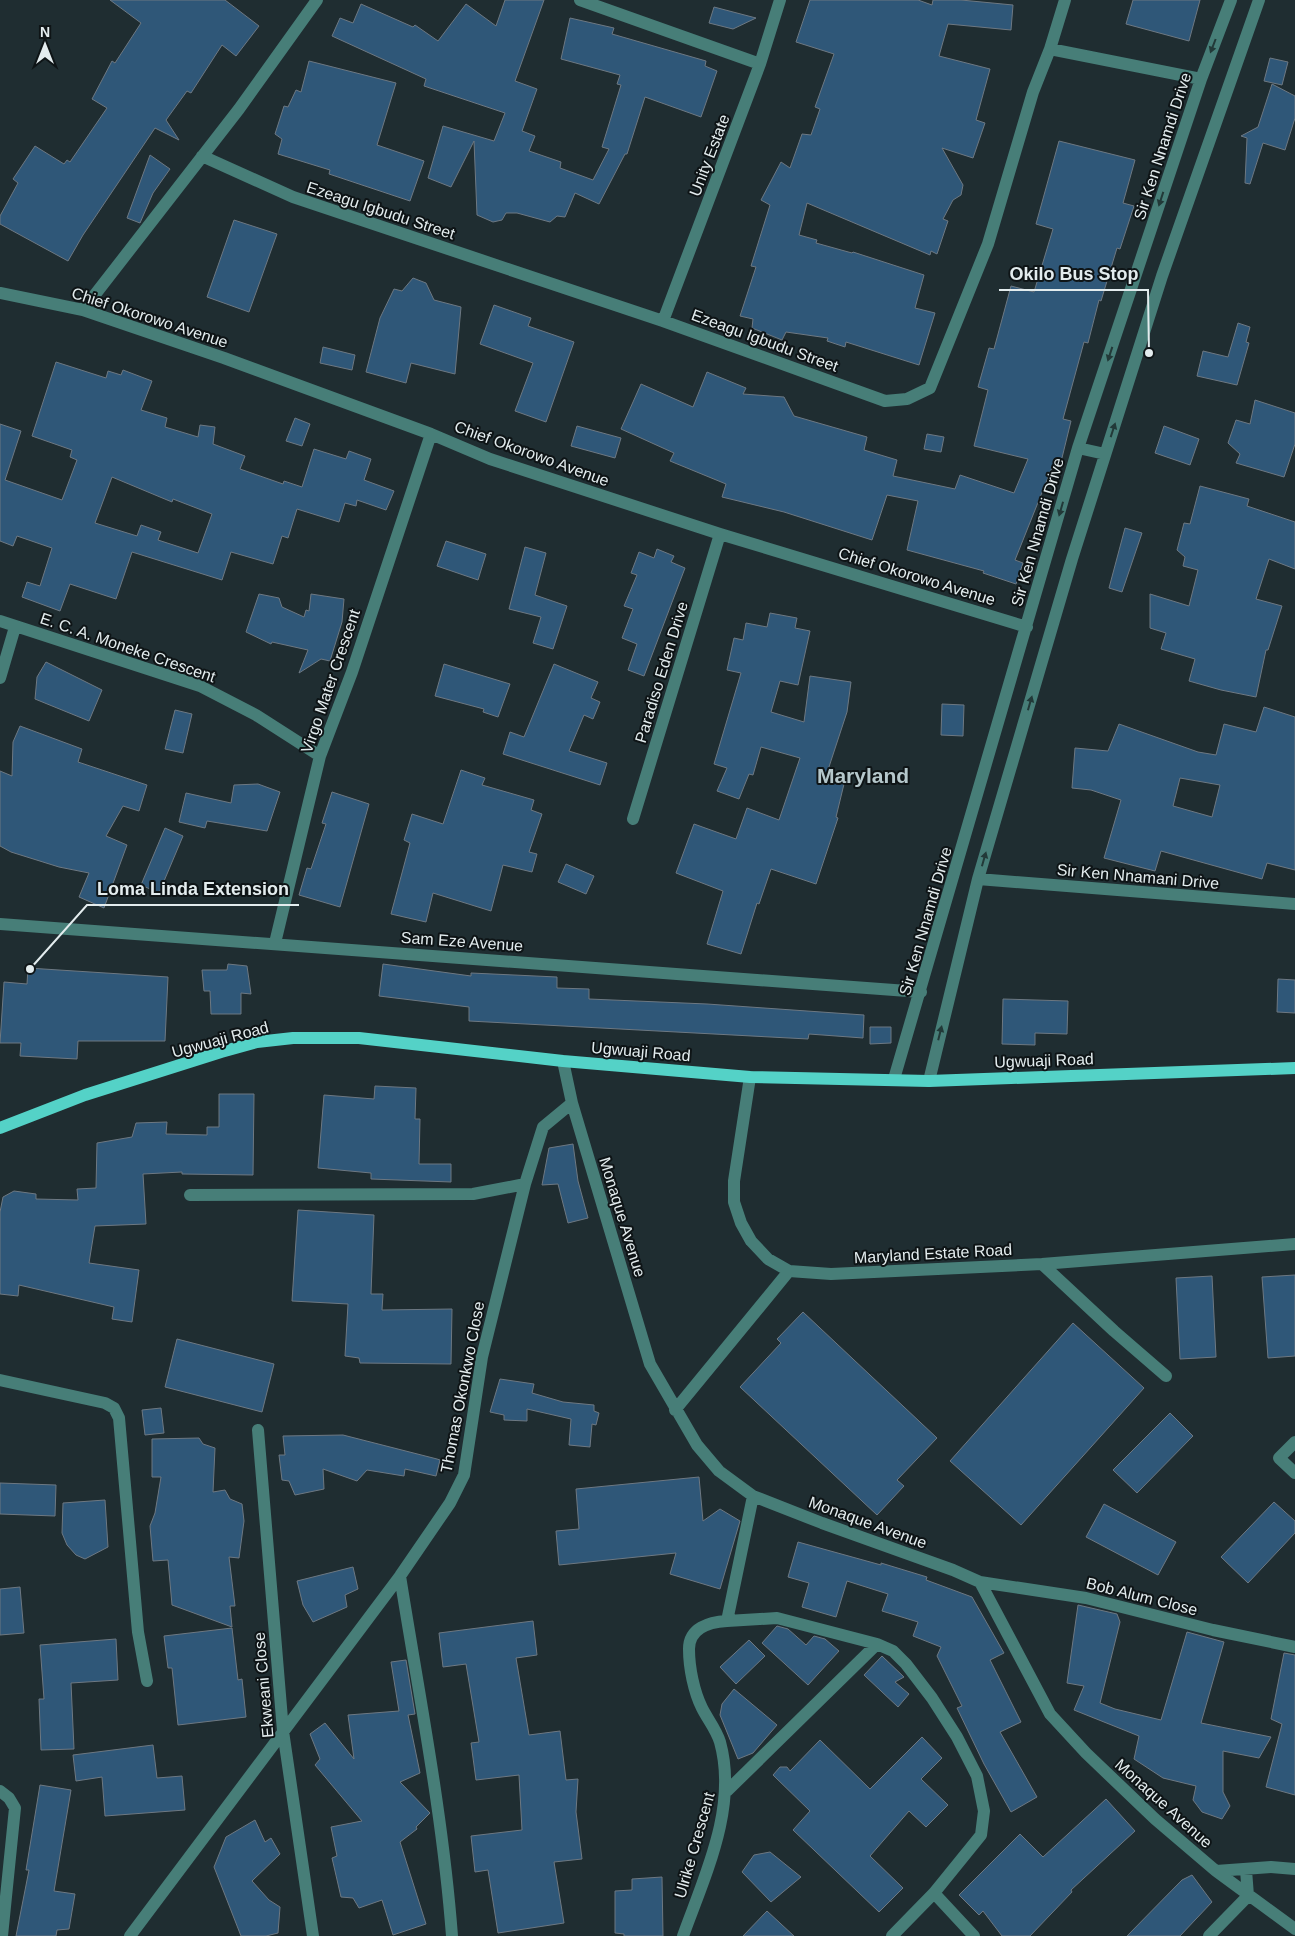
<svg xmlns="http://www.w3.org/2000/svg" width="1295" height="1936" font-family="Helvetica,sans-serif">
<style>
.building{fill:#2f5778;stroke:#6d7882;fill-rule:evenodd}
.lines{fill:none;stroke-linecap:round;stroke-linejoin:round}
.minor{stroke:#477e78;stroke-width:12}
.major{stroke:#54d2c7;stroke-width:12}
.oneway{fill:#223938}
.labels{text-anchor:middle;stroke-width:4;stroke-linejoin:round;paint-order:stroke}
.street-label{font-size:16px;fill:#e3ecee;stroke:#0e1416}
.district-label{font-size:21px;font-weight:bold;fill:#b5c7cb;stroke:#0e1416}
.leader{fill:none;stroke:#e3ecee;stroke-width:2}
.callout-dot{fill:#e3ecee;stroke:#0e1416;stroke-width:2}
.callout-label{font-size:18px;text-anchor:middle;font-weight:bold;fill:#e3ecee;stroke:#0e1416;stroke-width:4;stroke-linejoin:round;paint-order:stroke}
</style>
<rect width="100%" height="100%" fill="#1f2d31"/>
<path class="building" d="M110 0H225L259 26 236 56 222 45 191 93 187 91 166 120 179 140 155 128 83 235 68 261 0 224V216L18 183 13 179 35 146 64 164 67 160 70 162 107 108 92 99 112 61 115 63 141 23Z
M505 0H544L515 81 537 89 522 131 535 136 529 151 561 162 560 168 593 180 609 149 602 147 621 85 617 84 620 75 561 59 570 18 614 28 612 34 706 61 705 66 717 71 701 117 645 97 627 154H625L599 204 575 193 565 217 557 216 550 222 517 213H506L502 220 493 222 477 215 474 141 451 187 428 178 443 126 494 141 505 113 424 86 426 79 332 36 340 18 353 23 361 4 413 27 415 25 438 41 466 4 496 26Z
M810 0H918L932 5 933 0H961L1013 5 1011 30 948 24 939 56 990 69 976 120 985 123 973 158 942 148 963 185 961 195 953 200 943 219 948 221 937 254 931 251 930 255 807 203 799 235 817 240 816 243 852 253 853 252 924 275 915 308 935 313 919 365 846 342 845 347 827 341 828 338 786 332 782 340 752 328 753 319 740 316 756 267 751 266 770 205 761 200 781 162 790 168 802 134 811 135 820 109 815 107 834 54 796 42Z
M1133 0H1200L1189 41 1126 24Z
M714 7 756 18 733 29 709 23Z
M1270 58 1288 62 1282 85 1264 81Z
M309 61 396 83 377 145 424 161 410 201 329 174 330 170 278 154 282 139 275 134 284 106 288 107 296 90 301 92Z
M1272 84 1295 96V118L1285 150 1263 143 1250 184 1245 183 1247 138 1241 136 1258 127Z
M1059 141 1135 160 1123 203 1134 206 1120 249 1117 248 1101 301 1099 300 1088 343 1084 342 1063 419 1071 421 1060 466 1053 465 1015 560 1023 563 1016 584 983 573 984 571 907 550 918 501 887 495 872 540 784 512 722 497 726 484 670 461 674 453 621 429 641 384 693 407 707 372 746 388 743 394 784 397 794 416 867 437 864 450 897 460 893 476 955 489 960 475 1014 493 1028 459 974 446 988 390 978 387 989 348 994 349 1011 286 1034 292 1053 229 1036 224Z
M150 155 170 169 153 193 140 223 127 218Z
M234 220 277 234 249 312 207 297Z
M413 278 426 283 434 300 461 307 455 374 411 363 406 383 366 372 380 318 394 289 402 291Z
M494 305 531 318 528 326 574 342 546 422 515 411 533 363 480 344Z
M1238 323 1250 327 1246 342 1249 343 1237 385 1197 376 1203 351 1228 357Z
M323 347 355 355 352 370 320 363Z
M56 362 106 378 108 371 121 375 123 370 152 381 141 410 167 418 165 427 198 437 200 425 215 427 213 444 245 456 240 469 283 484 284 481 302 487 314 449 346 459 349 451 371 459 364 480 394 491 386 510 357 500 356 506 345 503 339 522 297 509 288 538 282 536 273 564 231 552 222 580 132 552 116 599 70 584 60 611 22 597 27 582 40 586 52 548 17 536 13 546 0 541V424L21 431 5 480 62 500 77 460 70 457 72 450 32 436ZM112 477 172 502 173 499 212 514 198 553 158 540 161 532 141 525 137 536 95 523Z
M1255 400 1295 413V444L1284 477 1236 463 1240 454 1228 443 1236 420 1250 424Z
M295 418 310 424 302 446 286 441Z
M577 426 621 438 615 458 571 446Z
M1164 426 1199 439 1190 465 1155 453Z
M927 434 944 437 941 452 924 449Z
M1200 486 1249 499 1247 506 1295 522V569L1269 559 1256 599 1282 606 1268 650H1266L1256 697 1221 690 1189 681 1195 659 1161 649 1166 633 1150 628V594L1189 606 1198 570 1183 566 1185 557 1177 550 1184 523 1190 524Z
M1125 528 1142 533 1122 592 1109 588Z
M446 541 486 554 478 580 437 566Z
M525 547 546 553 535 595 567 606 553 649 533 643 541 617 509 609Z
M657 549 674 556 671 562 685 568 644 676 628 670 637 644 622 638 633 609 624 606 637 575 631 573 639 552 654 558Z
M259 594 279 598 282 607 304 617 306 610 309 611 311 594 344 599 342 622 330 661 321 659 299 673 308 650 272 642 271 644 246 632Z
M770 613 797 618 795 628 810 631 798 685 780 681 771 712 804 722 810 676 851 682 847 712 825 779 844 784 836 817 838 818 816 884 771 869 759 904 757 903 741 954 707 944 723 891 676 873 694 824 736 839 747 808 779 820 800 758 761 747 753 775 749 774 739 799 717 791 727 768 714 764 741 673 727 670 734 638 743 640 746 623 767 627Z
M46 662 102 690 89 721 35 699 37 677Z
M444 664 510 684 498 717 483 712 484 709 435 696Z
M554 664 598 682 591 698 600 702 593 719 584 715 569 751 607 763 600 785 503 754 510 732 524 737Z
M942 704 964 705 963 736 941 735Z
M1264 707 1295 717V870L1267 863 1262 879 1161 851 1155 871 1104 858 1121 800 1091 790 1072 788 1075 748 1108 751 1119 724 1198 752 1216 755 1224 724 1256 732ZM1180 778 1220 785 1212 817 1173 806Z
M175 710 192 714 183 753 165 749Z
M20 726 82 749 78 762 147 785 139 811 123 806 106 836 127 845 104 908 79 897 89 873 59 867 11 852 0 846V771L12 776 13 742Z
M461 770 485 778 482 785 534 800 531 810 542 814 529 852 537 854 532 872 503 865 491 911 433 893 426 922 391 914 410 843 404 840 412 814 443 824Z
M258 784 280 792 267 831 207 821 205 828 179 822 186 793 231 803 234 785Z
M332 792 369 804 340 907 299 895 307 868 311 869 326 824 322 823Z
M165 828 183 836 159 893 141 885Z
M566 864 594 876 586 894 558 882Z
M228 964 247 966 251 994 241 993V1014H211L210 991H204L202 970H227Z
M383 964 471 976V973L557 977V988L589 989V999L707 1004 864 1015 863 1038 809 1034 808 1039 469 1021V1007L379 996Z
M28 968 168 977 165 1041H78L77 1059 20 1056 21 1043H0L4 982 27 984Z
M1278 979 1295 980V1013L1277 1012Z
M1003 999 1068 1001 1067 1034 1035 1033V1045L1002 1044Z
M870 1027H891V1043L870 1044Z
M375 1086 416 1088 415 1119H420L419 1164H451V1182L371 1179V1173L318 1168 324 1095 374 1099Z
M219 1094H254L253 1175 182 1174V1172L143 1174 146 1224 95 1226 89 1263 139 1270 132 1322 112 1319 114 1307 19 1285 18 1296 0 1294V1212L3 1197 14 1191 36 1194V1199L78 1200 77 1189 96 1188 97 1143 132 1137 136 1123 167 1122 166 1134 207 1135V1127H219Z
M573 1144 578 1181 588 1218 568 1223 558 1184 542 1185 549 1148Z
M298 1210 374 1215 371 1294H383L382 1310 452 1309 451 1364 360 1363 359 1358 345 1356 348 1304 292 1301Z
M1295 1275V1356L1268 1358 1262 1277Z
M1212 1276 1216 1357 1180 1359 1176 1278Z
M803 1312 937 1438 897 1480 904 1486 877 1515 740 1387 781 1343 777 1339Z
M1073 1323 1144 1388 1021 1525 950 1461Z
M177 1339 274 1364 262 1412 165 1387Z
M500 1379 534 1384 532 1393 563 1402 594 1405V1411L599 1413 596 1425 592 1424 590 1447 569 1445 571 1419 527 1409V1421L504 1420V1415L490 1412Z
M161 1408 164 1433 145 1435 142 1410Z
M1170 1413 1193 1436 1137 1493 1113 1470Z
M343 1435 437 1459 440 1460 436 1476 405 1469 404 1476 367 1470 357 1481 323 1469 324 1489 295 1495 289 1481 282 1480 279 1455H285L283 1436Z
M199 1438 203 1444 215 1448 213 1492 225 1490 230 1499 242 1504 244 1521 239 1558 229 1557 235 1606H230L232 1627 172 1605 168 1560 153 1561 150 1526 155 1513 161 1477H152V1439Z
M699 1477 703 1521 720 1509 740 1521 720 1589 670 1574 676 1553 559 1565 556 1531 579 1529 576 1489Z
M0 1483 56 1485 55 1516 0 1514Z
M105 1500 108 1547 85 1559 76 1555 67 1545 62 1533 63 1503Z
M1274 1502 1295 1521V1533L1248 1583 1221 1557Z
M1104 1504 1176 1542 1158 1575 1086 1537Z
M798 1542 881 1565V1563L927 1577 926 1580 972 1597 1004 1653 990 1660 1021 1722 1000 1732 1037 1797 1011 1812 984 1764 957 1708 962 1706 937 1656 941 1647 913 1636 918 1622 882 1611 888 1594 847 1581 836 1617 802 1607 809 1583 788 1577Z
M353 1567 358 1589 345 1595 347 1607 313 1622 303 1605 297 1581Z
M20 1587 24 1633 0 1635V1589Z
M1078 1605 1117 1614 1120 1622 1100 1703 1115 1709 1161 1720 1187 1632 1224 1642 1201 1723 1271 1737 1259 1758 1223 1751V1792L1230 1806 1222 1819 1202 1812 1193 1800 1196 1786 1163 1778 1134 1759 1139 1736 1074 1710 1084 1686 1067 1683Z
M533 1621 537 1655 516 1658 529 1735 560 1731 566 1780 578 1779 576 1812 582 1859 554 1862 564 1923 498 1933 488 1870 475 1872 471 1836 522 1830 519 1775 476 1780 471 1743 479 1742 466 1664 443 1667 439 1633Z
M777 1626 788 1629 806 1645 814 1636 825 1639 839 1651 808 1685 762 1643Z
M232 1628 238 1680 242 1679 246 1717 178 1725 172 1668H168L164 1636Z
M116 1639 118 1680 71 1683 74 1749 41 1750 39 1699H44L40 1645Z
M749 1640 765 1656 736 1684 720 1667Z
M1284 1653 1295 1655V1795L1266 1787 1282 1724 1271 1719Z
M882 1656 904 1677 895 1682 909 1694 898 1707 864 1675Z
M406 1660 415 1714 408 1715 420 1773 400 1782 430 1813 416 1827 417 1829 400 1842 426 1924 393 1935 382 1900 359 1908 353 1898 341 1897 332 1858 337 1856 331 1827 362 1821 315 1765 320 1759 310 1734 325 1723 354 1759 348 1715 399 1711 391 1662Z
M734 1689 777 1725 753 1753 738 1759 720 1715 722 1704Z
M922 1737 942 1758 921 1779 948 1805 926 1827 909 1811 870 1856 903 1888 879 1912 793 1830 810 1811 773 1775 780 1767H787L790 1771 820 1740 870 1789Z
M153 1745 157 1778 182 1776 185 1810 105 1816 102 1777 76 1781 73 1755Z
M40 1785 71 1790 54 1891 75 1894 69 1929 57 1930 56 1936H16L29 1870H26Z
M1106 1799 1135 1831 1071 1890 1072 1892 1030 1936H1002L983 1911 979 1915 959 1895 1020 1834 1043 1857Z
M255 1820 265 1842 271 1838 280 1854 252 1881 269 1900 280 1907 278 1933 266 1936H241L214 1867 226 1837Z
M770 1852 801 1877 771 1902 742 1872 754 1855Z
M1192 1875 1212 1902 1180 1936H1127L1182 1880Z
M662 1877 663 1936H624V1934L615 1933V1891L632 1890V1879Z
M767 1911 794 1936H743Z"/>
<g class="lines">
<path class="minor" d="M580 0 760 64
M1050 49 1201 79
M202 156 293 197 663 321 885 401 907 399 930 388 988 244 1033 92 1050 49 1065 0
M0 293 83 310 224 358 431 434 490 459 720 534 1027 627
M83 310 239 109 317 0
M663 321 760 64 780 0
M1078 448 1105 454
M0 621 200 686 256 715 320 756
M0 678 15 627
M633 819 720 534
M978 879 1295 904
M0 924 921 992
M275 943 320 756 352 672 431 434
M563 1061 572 1103 650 1364 697 1445 719 1471 753 1496 822 1523 953 1570 980 1582 1050 1714 1086 1753 1155 1819 1216 1871 1295 1929
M750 1077 734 1181V1202L741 1223 751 1241 768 1259 789 1271 831 1274 1042 1264 1295 1244
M894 1079 1078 448 1201 79 1231 0
M929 1081 978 879 1072 559 1162 276 1259 0
M190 1195 473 1194 525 1184
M1042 1264 1114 1331 1166 1376
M0 1380 105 1403 114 1408 119 1418 138 1632 147 1681
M675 1410 789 1271
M258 1430 283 1731 313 1936
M1295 1442 1279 1458 1295 1473
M400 1576C419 1695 443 1816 452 1936
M980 1582 1086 1598 1213 1630 1295 1647
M727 1621 777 1618 877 1644 893 1651 906 1664 932 1698 957 1737 977 1776 984 1811 981 1835 934 1893 892 1936
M0 1791 9 1798 15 1808 2 1936
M727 1791 877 1644
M1216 1871 1271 1867 1295 1869
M934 1893 974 1936
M130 1936 400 1576 450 1503 464 1475 482 1357 525 1184 543 1127 572 1103
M683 1936C705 1875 738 1807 720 1742 716 1729 708 1720 702 1708 694 1692 689 1668 689 1649 689 1628 709 1622 727 1621L753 1496
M1209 1936 1248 1896 1246 1870"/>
<path class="major" d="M0 1128 85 1095 221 1052 257 1042 293 1038H359L563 1061 750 1077 929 1081 1295 1068"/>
</g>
<defs><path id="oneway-solid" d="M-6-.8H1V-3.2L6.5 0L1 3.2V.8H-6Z" transform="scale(1.25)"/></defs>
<g class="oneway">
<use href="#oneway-solid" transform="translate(1213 46) rotate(111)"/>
<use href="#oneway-solid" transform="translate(1161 199) rotate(108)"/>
<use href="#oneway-solid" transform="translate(1110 354) rotate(108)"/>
<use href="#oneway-solid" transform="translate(1113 430) rotate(-72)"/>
<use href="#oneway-solid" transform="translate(1061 509) rotate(106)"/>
<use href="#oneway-solid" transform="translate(1030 703) rotate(-74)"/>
<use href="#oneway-solid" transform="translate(984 859) rotate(-74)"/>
<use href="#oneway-solid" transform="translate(940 1033) rotate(-76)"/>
</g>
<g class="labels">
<g class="street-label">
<text transform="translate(1162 146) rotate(-72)" y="6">Sir Ken Nnamdi Drive</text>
<text transform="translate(709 155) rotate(-69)" y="6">Unity Estate</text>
<text transform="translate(381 210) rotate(18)" y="6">Ezeagu Igbudu Street</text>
<text transform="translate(150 317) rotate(18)" y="6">Chief Okorowo Avenue</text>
<text transform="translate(765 340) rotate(20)" y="6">Ezeagu Igbudu Street</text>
<text transform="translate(532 453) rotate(20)" y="6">Chief Okorowo Avenue</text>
<text transform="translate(1037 532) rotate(-74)" y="6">Sir Ken Nnamdi Drive</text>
<text transform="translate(917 576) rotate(17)" y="6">Chief Okorowo Avenue</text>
<text transform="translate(128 647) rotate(19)" y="6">E. C. A. Moneke Crescent</text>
<text transform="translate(661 672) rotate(-73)" y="6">Paradiso Eden Drive</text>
<text transform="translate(330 681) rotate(-71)" y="6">Virgo Mater Crescent</text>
<text transform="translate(1138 876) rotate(5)" y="6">Sir Ken Nnamani Drive</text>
<text transform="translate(925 921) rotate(-74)" y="6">Sir Ken Nnamdi Drive</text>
<text transform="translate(462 941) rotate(4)" y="6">Sam Eze Avenue</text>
<text transform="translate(220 1039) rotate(-15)" y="6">Ugwuaji Road</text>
<text transform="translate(641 1051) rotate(5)" y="6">Ugwuaji Road</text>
<text transform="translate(1044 1060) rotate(-2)" y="6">Ugwuaji Road</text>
<text transform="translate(623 1217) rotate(73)" y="6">Monaque Avenue</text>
<text transform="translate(933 1253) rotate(-3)" y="6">Maryland Estate Road</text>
<text transform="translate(462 1387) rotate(-79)" y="6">Thomas Okonkwo Close</text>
<text transform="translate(868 1522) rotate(20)" y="6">Monaque Avenue</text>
<text transform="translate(1142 1596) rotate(14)" y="6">Bob Alum Close</text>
<text transform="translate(263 1685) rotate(-95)" y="6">Ekweani Close</text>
<text transform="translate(1164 1803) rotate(42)" y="6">Monaque Avenue</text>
<text transform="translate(694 1845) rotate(-74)" y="6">Ulrike Crescent</text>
</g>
<g class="district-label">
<text x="863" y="783">Maryland</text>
</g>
</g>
<path class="leader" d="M1149 353L1148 290H999M30 969L87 905H299"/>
<g class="callout-dot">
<circle cx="1149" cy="353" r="5"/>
<circle cx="30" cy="969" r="5"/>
</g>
<g class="callout-label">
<text x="1074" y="280">Okilo Bus Stop</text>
<text x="193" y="895">Loma Linda Extension</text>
</g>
<g transform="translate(45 45)" stroke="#0e1416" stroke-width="4" paint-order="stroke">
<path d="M0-4L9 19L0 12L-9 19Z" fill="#e3ecee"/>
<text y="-8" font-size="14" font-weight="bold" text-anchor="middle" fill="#e3ecee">N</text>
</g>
</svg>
